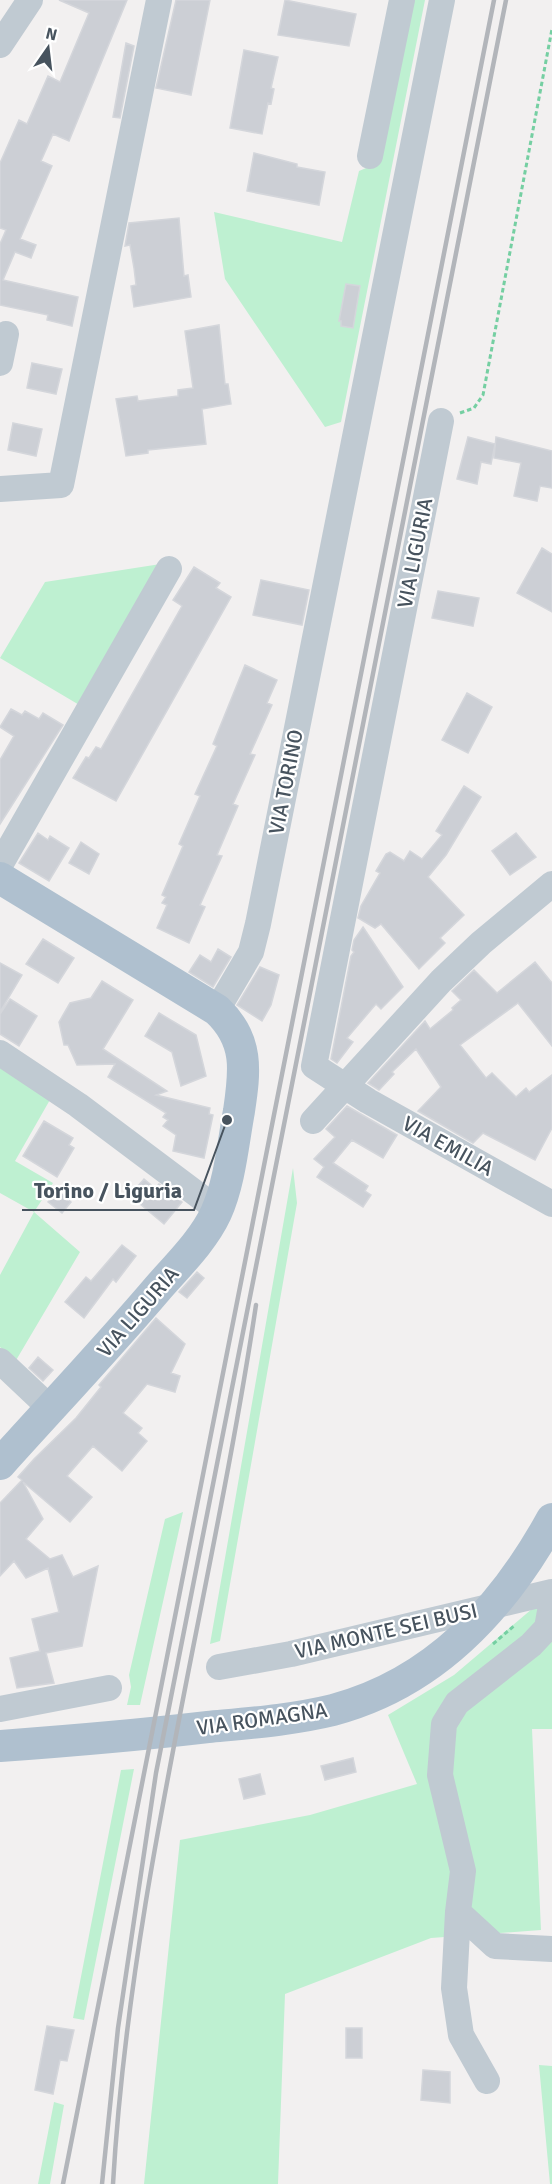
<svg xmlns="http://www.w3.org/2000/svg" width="552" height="2184" font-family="Signika,sans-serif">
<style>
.green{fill:#bef0d1}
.building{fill:#cccfd5;stroke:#d4d6db;stroke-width:1.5}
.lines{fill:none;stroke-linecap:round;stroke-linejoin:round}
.path{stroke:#75cfa2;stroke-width:3;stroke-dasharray:4.5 3;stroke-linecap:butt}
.minor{stroke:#c0cad2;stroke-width:26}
.major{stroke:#afc0cf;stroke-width:32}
.rail{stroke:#b2b5ba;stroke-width:4.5}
.labels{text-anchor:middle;stroke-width:4.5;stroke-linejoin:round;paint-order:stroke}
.street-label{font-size:21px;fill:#47535e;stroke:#fff}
.leader{fill:none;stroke:#47535e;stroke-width:2}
.callout-dot{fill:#47535e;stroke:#fff;stroke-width:2}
.callout-label{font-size:22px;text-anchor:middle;font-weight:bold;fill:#47535e;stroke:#fff;stroke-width:4.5;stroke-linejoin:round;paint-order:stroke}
</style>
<rect width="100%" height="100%" fill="#f2f0f0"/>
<path class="green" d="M412 0H425L341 422 325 427 225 279 214 212 342 242 359 171 378 163Z
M167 563 81 706 0 658 45 582Z
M0 1064 51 1098 15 1161 53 1183 34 1212 80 1252 15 1362 0 1347V1275L34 1212 0 1193Z
M293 1168 297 1203 220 1641 210 1644Z
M183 1512 140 1705H127L131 1687 129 1675 165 1519Z
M552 1592V1729H532L541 1930 431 1938 285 1994 278 2184H144L180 1840 310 1815 417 1784 388 1715 454 1675Z
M134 1769 84 2020 73 2018 121 1770Z
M539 2065 552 2066V2184H550Z
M54 2102 64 2105 50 2184H38Z"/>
<path class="building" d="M59 0H127L69 141 53 134 41 161 52 166 20 239 36 245 31 258 15 252 3 280 78 297 72 326 47 320 48 315 0 305V244L6 230 0 228V163L19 120 27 124 48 76 60 82 89 13Z
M176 0H210L191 95 156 88Z
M285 0 356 14 349 46 278 35Z
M126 43 134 46 120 118 113 117Z
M244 50 278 57 271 88 274 89 271 104 268 103 262 134 230 128Z
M254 153 297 164V167L325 172 319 205 247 191Z
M179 218 184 276 188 275 191 297 134 307 131 286 136 285 134 268 130 245 125 246 129 223Z
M346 284 360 286 353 328 341 326V321H339Z
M219 325 225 384H228L231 404 202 409 206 444 148 450V453L126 456 116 399 137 396 138 401 178 396V390L193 388 185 331Z
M32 363 62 369 56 394 27 388Z
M13 423 42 429 36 456 8 450Z
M468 437 495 444 491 464 481 462 477 484 457 479Z
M496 437 552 451V488L540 486 537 501 514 496 521 463 494 458Z
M542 548 552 554V612L517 593Z
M194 567 220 583 216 588 231 597 116 801 73 778 86 757 89 758 96 747 101 749 182 606 173 600Z
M261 580 309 590 302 625 253 615Z
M438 591 479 598 473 626 432 618Z
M245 665 277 680 267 703 272 705 250 754 255 755 233 804 238 806 217 855 222 856 200 905 205 907 189 943 157 928 167 905 162 903 166 897 162 895 183 846 179 844 200 796 195 794 217 746 213 744Z
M467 693 492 707 468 753 442 740Z
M11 709 22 715 25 711 39 719 43 713 63 725 0 824V760L14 736 0 727Z
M464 786 481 797 446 855 428 877 464 915 440 938 445 943 419 969 381 924 375 928 358 918 361 906 380 873 376 871 386 854 390 852 404 861 410 851 422 859 442 835 436 831Z
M38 833 48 840 50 836 69 848 49 881 19 863Z
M516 833 536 857 510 875 492 851Z
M81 842 99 854 89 874 69 863Z
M363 927 403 987 381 1009 376 1004 347 1038 353 1042 337 1063 331 1059 351 956 354 952 352 950 354 940Z
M43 939 74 958 58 983 26 964Z
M218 949 231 957 213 987 189 972 200 955 211 962Z
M535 962 552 983V1046L518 1003 460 1045 486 1078 492 1073 516 1097 526 1088 529 1092 552 1075V1128L535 1160 483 1133 473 1143 418 1111 441 1087 416 1049 392 1072 394 1074 379 1090 368 1083 425 1021 430 1029 453 1010 452 1008 461 1000 452 991 474 970 497 993Z
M0 963 22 975 0 1012Z
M260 967 279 975 271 1005 262 1021 237 1005Z
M102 981 133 1000 103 1049 167 1091 156 1095 210 1108 209 1114 213 1115 204 1158 173 1151 176 1135 163 1126 168 1120 163 1117 166 1113 108 1077 115 1064 77 1065 68 1045H64L59 1022 70 1003 91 998Z
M10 999 37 1016 19 1046 0 1034V1014Z
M159 1013 196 1035 206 1076 181 1086 172 1052 145 1036Z
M347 1106 397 1135 383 1158 352 1140 333 1163 368 1186 365 1191 371 1195 363 1207 317 1177 324 1167 314 1159 335 1137 326 1129Z
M44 1121 73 1138 69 1145 74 1148 57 1177 23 1156Z
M144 1179 155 1188 159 1184 182 1202 164 1224 140 1204 142 1202 132 1193Z
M58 1191 71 1202 62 1213 48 1202Z
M122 1245 136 1256 116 1282 113 1279 84 1318 65 1302 86 1277 91 1281Z
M197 1272 204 1278 187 1298 179 1292Z
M156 1318 185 1344 171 1373 180 1376 175 1392 147 1384 123 1413 142 1428 138 1433 147 1441 122 1471 93 1446 67 1476 92 1497 70 1522 23 1482 43 1519 26 1539 50 1559 62 1555 73 1577 98 1566 82 1646 46 1653 54 1683 17 1688 10 1658 40 1651 32 1619 59 1612 48 1568 26 1578 14 1561 0 1576V1503L22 1480 18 1477 34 1459 76 1418 101 1387 99 1385Z
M38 1357 53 1370 43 1381 29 1368Z
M353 1758 356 1772 325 1780 321 1766Z
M260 1774 265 1794 244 1799 239 1779Z
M47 2026 74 2030 67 2061 60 2060 53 2094 35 2090Z
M346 2028H362V2058H346Z
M423 2070 450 2072V2103L421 2100Z"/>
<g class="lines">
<path class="path" d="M460 413 474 408 483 395 552 29
M493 1644 515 1625"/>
<path class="minor" d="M0 45 30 0
M370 156 402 0
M0 363 6 334
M441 421 314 1066 368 1101 552 1204
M0 489 61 485 159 0
M0 865 169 569
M217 1010 251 952 258 924 442 0
M0 1053 78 1105 218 1210
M313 1121 441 981 481 943 552 884
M0 1361 51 1409
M219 1667 291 1654 552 1592
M0 1709 109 1688
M458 1912 495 1946 552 1949
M487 2081 461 2035 454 1988 458 1912 463 1871 440 1775 444 1724 457 1703 531 1645 547 1628 552 1600"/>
<path class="major" d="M0 878 217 1010C249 1040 245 1071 239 1111 233 1143 230 1182 216 1213 203 1241 178 1265 158 1288 107 1348 53 1405 0 1464
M0 1746C69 1741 139 1735 208 1727 250 1723 292 1720 333 1710 435 1683 503 1608 552 1519"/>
<path class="rail" d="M63 2184 494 0
M102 2184 118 2028 156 1773 506 0
M113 2184C130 1888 212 1597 256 1305"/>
</g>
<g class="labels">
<g class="street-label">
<text transform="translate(415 553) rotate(-79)" y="7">VIA LIGURIA</text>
<text transform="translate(286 782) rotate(-79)" y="7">VIA TORINO</text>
<text transform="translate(448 1146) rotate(29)" y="7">VIA EMILIA</text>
<text transform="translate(138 1312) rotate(-49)" y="7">VIA LIGURIA</text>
<text transform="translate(386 1631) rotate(-13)" y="7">VIA MONTE SEI BUSI</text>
<text transform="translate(262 1719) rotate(-8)" y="7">VIA ROMAGNA</text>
</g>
</g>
<path class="leader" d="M227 1120L194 1210H22"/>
<circle class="callout-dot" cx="227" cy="1120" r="6"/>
<g class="callout-label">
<text x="108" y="1198">Torino / Liguria</text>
</g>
<g transform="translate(48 48) rotate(14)" stroke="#ffffff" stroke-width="4.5" paint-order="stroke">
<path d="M0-4.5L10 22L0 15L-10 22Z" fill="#47535e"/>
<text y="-9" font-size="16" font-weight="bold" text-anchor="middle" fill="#47535e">N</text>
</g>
</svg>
